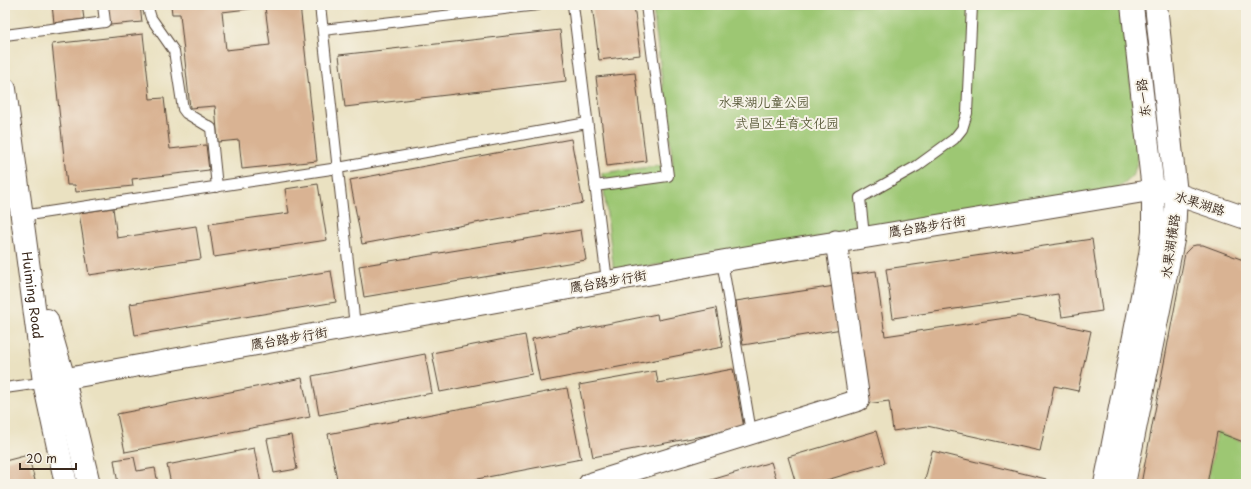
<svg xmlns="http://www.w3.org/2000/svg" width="1251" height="489" font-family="'Playpen Sans','LXGW WenKai TC',sans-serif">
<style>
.green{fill:#9dc773;stroke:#6c7848}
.building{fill:#d9b393;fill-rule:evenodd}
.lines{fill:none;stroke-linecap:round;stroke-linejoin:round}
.lane-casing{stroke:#554536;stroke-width:12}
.street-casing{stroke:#554536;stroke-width:23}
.secondary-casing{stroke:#554536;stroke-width:24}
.lane{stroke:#fff;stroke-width:10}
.street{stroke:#fff;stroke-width:21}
.secondary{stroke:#fff;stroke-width:22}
.labels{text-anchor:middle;stroke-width:4;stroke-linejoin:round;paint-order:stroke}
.street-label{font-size:13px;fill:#3b2a1e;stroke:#f7f3e8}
.park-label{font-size:13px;fill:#585938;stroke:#f7f3e8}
</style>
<rect width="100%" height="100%" fill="#f7f3e8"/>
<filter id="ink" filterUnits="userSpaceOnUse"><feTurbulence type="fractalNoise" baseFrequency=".025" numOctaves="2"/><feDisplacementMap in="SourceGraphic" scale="8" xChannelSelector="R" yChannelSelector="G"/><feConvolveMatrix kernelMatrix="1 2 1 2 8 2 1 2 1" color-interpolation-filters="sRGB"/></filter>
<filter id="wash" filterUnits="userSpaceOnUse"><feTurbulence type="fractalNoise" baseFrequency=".012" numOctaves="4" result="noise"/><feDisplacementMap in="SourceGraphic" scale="16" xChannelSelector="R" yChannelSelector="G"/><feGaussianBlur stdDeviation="0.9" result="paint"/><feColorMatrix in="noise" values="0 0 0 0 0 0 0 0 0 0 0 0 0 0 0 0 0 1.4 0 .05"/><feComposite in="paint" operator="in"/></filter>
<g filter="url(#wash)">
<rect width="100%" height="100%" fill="#eae1c1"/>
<path class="green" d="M694 5H1123L1137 153C1138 169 1132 181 1117 188L614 272 602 173 673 164 653 9Z
M1217 432 1246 443V484H1207Z"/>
<g id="blocks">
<path class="building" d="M52 5H82L84 19 54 23Z
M108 5H140L142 22 110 25Z
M171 5H300L317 161 242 169 239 140 218 142 215 106 190 108 180 14H172ZM265 7 270 45 226 50 222 12Z
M592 5H634L640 55 599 60Z
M560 30 566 81 345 107 339 55Z
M143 34 150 99 164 98 170 149 206 145 209 170 132 179 133 186 76 192 75 185H67L52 44Z
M635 73 646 161 607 166 596 77Z
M571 139 583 203 362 244 350 180Z
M318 184 327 240 214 257 209 224 289 213 285 189Z
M113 208 117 238 196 226 201 259 89 275 79 213Z
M581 230 586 260 364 297 359 266Z
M1092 239 1102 311 1062 317 1058 294 893 318 886 269Z
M1196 245H1203L1246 261V443L1217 432 1207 484H1141L1185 253 1192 246Z
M331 271 336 302 135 335 130 304Z
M876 271 885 336 1019 316 1091 331 1078 391 1054 386 1040 451 927 426 893 431 889 401 866 404 847 275Z
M5 281 9 308 5 309Z
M835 286 842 329 743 345 736 301Z
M716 308 723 347 540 382 532 339 657 314 658 320Z
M525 335 532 374 440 392 432 353Z
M425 354 432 393 319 415 312 376Z
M733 369 744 428 593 457 579 385 656 371 658 383Z
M302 378 310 417 125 452 117 414Z
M567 388 581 459 451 484H338L328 434Z
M876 431 885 463 813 484H796L788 457Z
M291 435 297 469 274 473 267 439Z
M254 448 261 484H171L167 465Z
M932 451 1046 479 1045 484H924Z
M28 455 36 484H5V461Z
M134 457 137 471 155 468 158 484H118L114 460Z
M771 462 778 484H698Z"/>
</g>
</g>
<g filter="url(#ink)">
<use href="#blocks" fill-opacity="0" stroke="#554536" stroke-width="1"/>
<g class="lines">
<g class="lane-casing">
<path id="lane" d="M147 5 151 18 174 51 183 109 186 113 211 128 217 187
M320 5 355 326
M573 5 607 281
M323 30 538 5
M5 35 105 22 103 5
M595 186 668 176 646 5
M22 216 338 168 587 123
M864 236 860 198 917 166 954 139 962 129 967 113 972 5
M722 261 751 432
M5 388 47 382"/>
</g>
<g class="street-casing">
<path id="street" d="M64 379 722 261 1153 190
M589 484 859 400 836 241"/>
</g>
<g class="secondary-casing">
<g id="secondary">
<path id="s1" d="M5 89 44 382 66 484"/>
<path d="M1161 191 1176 194 1246 218"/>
<path d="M47 320 64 379 89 484"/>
<path d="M1105 484 1150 255 1153 232V190L1132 5"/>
<path d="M1124 484 1174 235 1176 194 1156 5"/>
</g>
</g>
<use href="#lane" class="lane"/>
<use href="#street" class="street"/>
<use href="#secondary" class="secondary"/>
</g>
</g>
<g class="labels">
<g class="street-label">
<text transform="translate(1143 98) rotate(-97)" y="5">东一路</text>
<text transform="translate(1200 203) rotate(18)" y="5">水果湖路</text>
<text transform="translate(927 226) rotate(-9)" y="5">鹰台路步行街</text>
<text transform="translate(1170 246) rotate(-82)" y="5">水果湖横路</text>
<text transform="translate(608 281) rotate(-10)" y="5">鹰台路步行街</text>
<text dy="5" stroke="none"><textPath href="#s1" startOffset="208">Huiming Road</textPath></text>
<text transform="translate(289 338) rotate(-10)" y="5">鹰台路步行街</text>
</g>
<g class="park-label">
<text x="764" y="107">水果湖儿童公园</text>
<text x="787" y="128">武昌区生育文化园</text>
</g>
</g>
<rect width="1251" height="489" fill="none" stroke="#f7f3e8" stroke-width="20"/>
<path d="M20 463v6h56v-6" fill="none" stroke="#3b2a1e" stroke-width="2"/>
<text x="26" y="463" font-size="12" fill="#3b2a1e" stroke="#f7f3e8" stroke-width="3" paint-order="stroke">20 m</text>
</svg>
